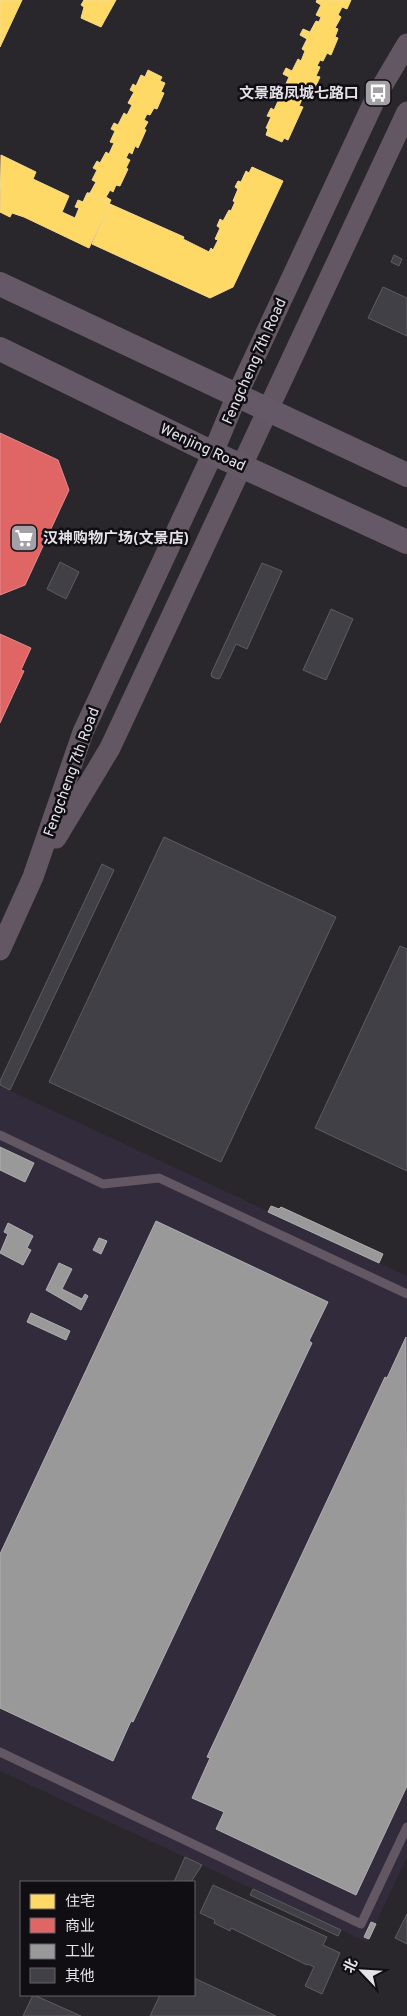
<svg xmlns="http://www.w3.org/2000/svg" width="407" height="2016" font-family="Overpass,'Noto Sans SC',sans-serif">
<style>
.built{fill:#322b3c}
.homes{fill:#ffd966;stroke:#f7db8d}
.shops{fill:#e06666;stroke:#e18b8d}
.industry{fill:#999;stroke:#b0afb1}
.building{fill:#414046;stroke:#5e5c62}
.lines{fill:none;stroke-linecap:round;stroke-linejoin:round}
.service{stroke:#625763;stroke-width:9}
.tertiary{stroke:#625763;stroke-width:21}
.secondary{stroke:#655967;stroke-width:24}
.labels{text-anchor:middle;stroke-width:5;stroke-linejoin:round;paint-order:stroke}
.poi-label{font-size:15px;font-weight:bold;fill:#e4e1e9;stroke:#100e13;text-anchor:end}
.street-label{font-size:15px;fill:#e4e1e9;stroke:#100e13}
</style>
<rect width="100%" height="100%" fill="#29262c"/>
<path class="built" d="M0 1086 407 1276V1857L367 1942 0 1771Z"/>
<path class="homes" d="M0 0H22L0 47Z
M84 0H116L101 27 81 18 84 7 81 5Z
M317 0H351L347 9 342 7 338 15 341 17 335 28 338 29 335 37 338 38 331 55 327 53 323 61 320 60 317 66 320 67 316 76 320 77 312 94 308 92 305 100 302 99 299 106 303 107 288 140 284 138 282 142 266 135 268 129 266 128 271 117 267 116 271 108 274 110 279 99 282 100 287 90 284 88 289 77 283 74 286 68 292 71 298 59 301 61 305 51 302 49 307 39 300 35 303 29 310 32 316 21 319 22 321 17 316 15 321 5 316 2Z
M148 70 162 77 160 81 165 83 161 92 164 93 157 109 154 108 150 115 147 114 144 120 148 122 144 129 146 130 138 148 135 146 132 154 129 152 126 158 130 160 126 168 128 169 120 186 116 185 113 192 110 190 106 197 111 200 109 204 87 193H90L96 182 92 180 97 170 93 168 97 161 100 163 106 152 109 154 114 143 110 142 115 131 111 129 114 123 118 125 124 113 127 115 132 105 128 103 134 92 130 90 133 84 136 86 141 75 145 77Z
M1 155 36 172 33 179 69 196 62 212 75 218 79 208 75 207 78 200 83 202 87 193 110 204 89 248 24 217 12 213 10 217 0 212Z
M252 167 283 181 233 287 210 298 92 244 110 204 184 237 183 239 209 252 211 248 213 250 218 240 215 239 220 228 217 226 220 219 223 221 229 210 231 211 235 202 233 201 238 189 235 187 238 181 241 182 246 171 249 173Z"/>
<path class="shops" d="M0 433 58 460 69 490 25 585 0 595Z
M0 634 31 648 21 670 24 671 0 723Z"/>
<path class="industry" d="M0 1147 34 1163 25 1182 0 1170Z
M271 1206 279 1209 281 1207 383 1254 379 1263 268 1212Z
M156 1221 328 1302 309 1341 312 1343 133 1722 131 1721 113 1761 0 1708V1554Z
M8 1223 33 1236 27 1248 31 1250 23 1265 0 1253 8 1234 4 1232Z
M99 1238 107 1241 101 1254 93 1250Z
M59 1263 72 1269 62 1289 82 1299 85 1294 88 1296 81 1310 46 1290Z
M31 1313 70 1331 66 1340 27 1322Z
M406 1337 407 1786 356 1895 216 1829 224 1812 192 1798 210 1758 207 1757 385 1377 387 1378Z
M371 1922 376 1924 369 1939 364 1937Z"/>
<path class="building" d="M394 255 402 259 399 266 391 262Z
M383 287 407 298V336L368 318Z
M60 562 79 572 66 599 47 589Z
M262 563 282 571 247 649 236 644 220 678 218 679 212 677 211 674Z
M331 609 353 619 326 680 303 670Z
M164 837 336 917 221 1162 49 1082Z
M102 864 114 870 10 1090 0 1085V1081Z
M400 946 407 949V1171L315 1128Z
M185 1857 202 1865 191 1882H174Z
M213 1885 327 1937 323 1945 340 1953 322 1994 305 1986 314 1967 308 1964 307 1965 231 1928 230 1931 214 1923 215 1920 200 1913Z
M253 1889 341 1930 338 1936 250 1895Z
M407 1914V1944L395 1938Z
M194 1978 276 2016H150L160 1995H194Z
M33 1995H34L81 2016H23Z"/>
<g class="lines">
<path class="service" d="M0 1135 103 1184 159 1178 407 1294
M0 1752 361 1924 407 1827"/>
<path class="tertiary" d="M56 838 110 748 407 112
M0 950 33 877 83 732 213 453 237 395 378 93 407 44"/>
<path class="secondary" d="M0 284 407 475
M0 349 213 453 407 542"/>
</g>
<defs>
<g id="bus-square" transform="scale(1.4375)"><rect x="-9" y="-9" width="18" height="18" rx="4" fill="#a3a0a7" stroke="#100e13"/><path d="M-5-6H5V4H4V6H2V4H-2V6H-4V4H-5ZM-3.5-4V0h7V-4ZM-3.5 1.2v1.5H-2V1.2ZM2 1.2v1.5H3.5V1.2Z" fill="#fff"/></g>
<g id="supermarket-square" transform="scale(1.4375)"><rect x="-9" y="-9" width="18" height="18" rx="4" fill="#a3a0a7" stroke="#100e13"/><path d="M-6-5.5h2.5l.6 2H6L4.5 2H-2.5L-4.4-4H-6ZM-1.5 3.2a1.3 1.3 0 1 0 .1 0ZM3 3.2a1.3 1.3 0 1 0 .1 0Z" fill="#fff"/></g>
</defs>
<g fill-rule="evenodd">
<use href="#bus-square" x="378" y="93"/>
<use href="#supermarket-square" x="24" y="538"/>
</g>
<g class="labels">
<g class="poi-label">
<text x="359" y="98">文景路凤城七路口</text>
<text x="43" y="543" text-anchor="start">汉神购物广场(文景店)</text>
</g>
<g class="street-label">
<text transform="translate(254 361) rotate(-66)" y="5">Fengcheng 7th Road</text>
<text transform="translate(203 447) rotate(25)" y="5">Wenjing Road</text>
<text transform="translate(71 772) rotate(-70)" y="5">Fengcheng 7th Road</text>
</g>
</g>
<rect x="20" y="1881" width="175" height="115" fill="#100e13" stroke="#656269"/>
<rect x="30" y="1894" width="25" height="15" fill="#ffd966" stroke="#656269"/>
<text x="65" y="1906" font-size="15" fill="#e4e1e9">住宅</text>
<rect x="30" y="1918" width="25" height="15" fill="#e06666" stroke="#656269"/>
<text x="65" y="1931" font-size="15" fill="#e4e1e9">商业</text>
<rect x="30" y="1944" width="25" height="15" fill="#999999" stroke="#656269"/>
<text x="65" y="1956" font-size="15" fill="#e4e1e9">工业</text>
<rect x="30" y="1968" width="25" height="15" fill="#414046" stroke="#656269"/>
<text x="65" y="1981" font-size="15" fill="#e4e1e9">其他</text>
<g transform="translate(362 1971) rotate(295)" stroke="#100e13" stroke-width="4" paint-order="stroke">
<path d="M0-4L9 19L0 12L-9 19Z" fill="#e4e1e9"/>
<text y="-8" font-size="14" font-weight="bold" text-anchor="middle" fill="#e4e1e9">北</text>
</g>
</svg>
